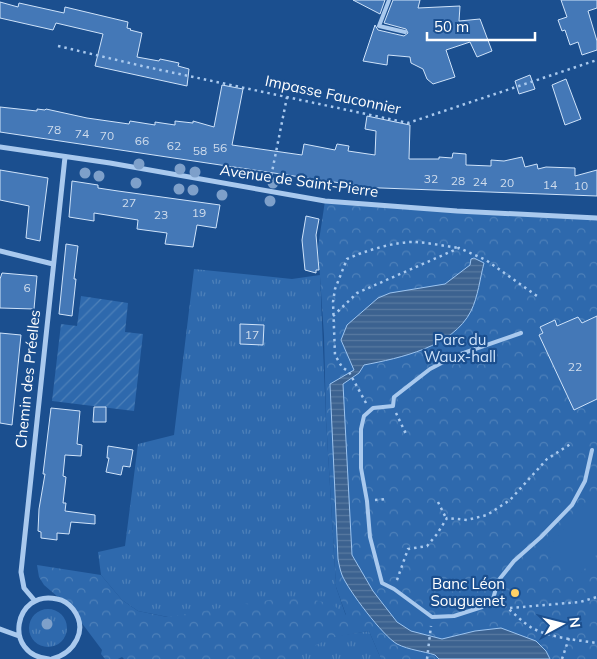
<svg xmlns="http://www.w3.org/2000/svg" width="597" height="659" font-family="Mulish,sans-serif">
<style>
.grass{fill:url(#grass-tufts)}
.forest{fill:url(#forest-crowns)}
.garden{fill:url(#garden-furrows)}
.pitch{fill:#2e69ad}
.water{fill:url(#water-rules);stroke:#9cc4f0}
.building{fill:#4478b7;stroke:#cfe3fa}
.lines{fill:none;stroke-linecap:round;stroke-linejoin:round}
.path{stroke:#a9c9ee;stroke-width:2.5;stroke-dasharray:2.5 4;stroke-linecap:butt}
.service{stroke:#a9c9ee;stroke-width:4}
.minor{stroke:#a9c9ee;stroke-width:5}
.tree{fill:#7ea0ca}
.poi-dot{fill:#ffd166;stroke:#1b4f8f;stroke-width:2}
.labels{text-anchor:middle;stroke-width:4.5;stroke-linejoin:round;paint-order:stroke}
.number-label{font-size:12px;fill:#d0dded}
.street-label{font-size:15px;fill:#fff;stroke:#1b4f8f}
.park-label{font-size:15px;fill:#cfe3fa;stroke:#1b4f8f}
.poi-label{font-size:15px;fill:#fff;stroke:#1b4f8f;text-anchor:end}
</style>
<defs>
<pattern id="grass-tufts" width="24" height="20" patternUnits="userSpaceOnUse" patternTransform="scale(1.25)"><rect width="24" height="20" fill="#2e69ad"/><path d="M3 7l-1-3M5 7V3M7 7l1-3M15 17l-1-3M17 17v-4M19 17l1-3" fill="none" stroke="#4d80b9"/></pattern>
<pattern id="forest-crowns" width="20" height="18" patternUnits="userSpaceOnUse" patternTransform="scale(1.25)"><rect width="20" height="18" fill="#2e69ad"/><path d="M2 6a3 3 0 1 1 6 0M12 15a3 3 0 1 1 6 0" fill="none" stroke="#4d80b9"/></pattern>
<pattern id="garden-furrows" width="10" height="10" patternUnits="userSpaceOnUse" patternTransform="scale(1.25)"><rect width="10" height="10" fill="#2e69ad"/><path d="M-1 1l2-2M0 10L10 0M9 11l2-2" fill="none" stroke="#4d80b9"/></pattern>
<pattern id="water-rules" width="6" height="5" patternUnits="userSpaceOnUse" patternTransform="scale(1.25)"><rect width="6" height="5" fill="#3c6290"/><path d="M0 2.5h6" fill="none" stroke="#597aa1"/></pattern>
</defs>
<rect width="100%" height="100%" fill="#1b4f8f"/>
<path class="grass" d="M194 269 292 279 320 275 326 419 336 587 346 616 331 637 369 631 381 659H181L168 617 138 611 122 600 101 575 98 552 125 546 138 444 174 435Z
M29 628a19 19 0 1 1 38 0a19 19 0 1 1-38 0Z"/>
<path class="forest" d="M325 201 597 218V659H381L369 631 330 638 290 659H124L122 657 118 659H105L101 654 102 650 78 618 72 609 44 585 39 577 37 565 101 575 122 600 138 611 167 617 287 597 314 600 332 604 346 615 336 587 326 419 324 336 318 247Z"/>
<path class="garden" d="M81 296 128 303 125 332 143 334 134 411 52 401 61 324 77 326Z"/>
<path class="pitch" d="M593 494 597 497V554L576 579 544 553Z"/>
<path class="water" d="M474 258 484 263C480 278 478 297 471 311 453 347 400 358 364 365L359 373 343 384 352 555 373 591 397 622 411 631 442 639 475 631 501 628 536 641 546 651 550 659H439L435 655C423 651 409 650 397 644 383 636 348 590 342 575 340 570 339 564 338 559L330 384 354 370 341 340 347 325 378 298 390 293 445 284 470 265 471 259Z"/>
<path class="building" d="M353 0H385L380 14Z
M393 0H420L418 8 460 6 459 21 480 19 492 51 477 57 470 42 446 50 455 77 433 84 427 79 423 69 411 63 410 57 388 55 387 65 363 61 375 25 378 30 404 36 408 33 406 29 384 23Z
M561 0H597V8L588 11 597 41V50L582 55 578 42 570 45 565 30 562 31 558 20 567 17Z
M0 2 18 7 19 3 64 13 65 7 128 22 127 28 131 29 130 30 142 33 137 57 159 61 160 59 179 63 178 66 189 69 187 86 95 66 103 34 56 23 53 30 0 18Z
M530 75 535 89 519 94 515 81Z
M566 79 581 119 565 125 552 85Z
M222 85 243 89 232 145 302 155 304 144 335 150 337 144 349 146 348 151 375 155 376 131 365 129 367 116 410 125 409 159H439V157L452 158 453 153 466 154V165L491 166V160L504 161 522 157 525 167 537 164 538 169 546 167 575 168V176L597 170V196L354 187V185L0 132V107L37 111V109L45 110 46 109 87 118 129 124 130 121 155 125V122L175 125V121L193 123V121L214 127Z
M0 170 48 178 40 241 26 238 29 206 0 200Z
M72 181 98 185V188L118 191 220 205 216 228 197 225 193 247 165 244 167 233 137 229 138 220 94 213V221L69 217Z
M306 216 319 219 316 235 319 270H316V273L305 270 302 240Z
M66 244 78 246 74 279H76L72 316 59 314Z
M2 273 37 276 34 309 0 308V279Z
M597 316V399L574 410 539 335 543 333 540 327 555 320 557 326 578 317 582 323Z
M240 324 264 325 263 345 240 344Z
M0 333 21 335 12 425 0 423Z
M94 407H106V422H93Z
M51 408 80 411 77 444 82 445 81 456 65 455 63 476 66 477 63 503H66L65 511 95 515V524L71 522 69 534 57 533V540L41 538V532L38 531 39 509 45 474H43Z
M108 446 133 450 130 467 123 466 121 475 106 472 109 458H107Z"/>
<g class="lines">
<path class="path" d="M58 46 142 66 408 123 597 60
M270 182 287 97
M333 316 357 293 459 248 486 260 537 296
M366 403 349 372 342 367 335 355 333 302 335 289 347 259C364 251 397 241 416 242 430 243 445 246 459 248
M396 413 407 436
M375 500 386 499
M438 502 446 518
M397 580 408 549 427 546 437 534 447 518 467 520 487 515 510 500 547 459 572 443
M499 602C512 610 522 623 534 629 553 638 577 640 597 643
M510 608 580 602 597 597
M427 659 431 626
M562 659 569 638"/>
<path class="service" d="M389 0 379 26 405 32
M521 333 455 356 430 369 394 397 393 406 373 408 364 416 361 429V468L367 501 370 537 382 583 394 589 432 617 454 616 482 607 493 599 498 581 514 561 541 537 572 505 585 481 592 450"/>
<path class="minor" d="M0 147 110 163 325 201 457 211 597 218
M0 251 53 264
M35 601 24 588 21 572 65 157
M0 629 19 636
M49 659C2 655 14 589 57 599 63 600 69 604 73 609 89 630 74 653 52 659"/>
</g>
<g class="tree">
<circle cx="139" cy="164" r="5.5"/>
<circle cx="180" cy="169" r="5.5"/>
<circle cx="195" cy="172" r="5.5"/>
<circle cx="85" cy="173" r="5.5"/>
<circle cx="99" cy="176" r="5.5"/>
<circle cx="136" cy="183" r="5.5"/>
<circle cx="273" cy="183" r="5.5"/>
<circle cx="179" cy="189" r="5.5"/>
<circle cx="193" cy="190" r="5.5"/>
<circle cx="222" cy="195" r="5.5"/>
<circle cx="270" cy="201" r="5.5"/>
<circle cx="47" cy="624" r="5.5"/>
</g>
<circle class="poi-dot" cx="515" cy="593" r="5"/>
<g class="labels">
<g class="number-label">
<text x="54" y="134">78</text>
<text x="82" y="138">74</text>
<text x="107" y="140">70</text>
<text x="142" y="145">66</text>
<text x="174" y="150">62</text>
<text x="220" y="152">56</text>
<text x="200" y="155">58</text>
<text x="431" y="183">32</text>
<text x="458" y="185">28</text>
<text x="480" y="186">24</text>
<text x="507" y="187">20</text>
<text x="550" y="189">14</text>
<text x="581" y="190">10</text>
<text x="129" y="207">27</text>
<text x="199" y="217">19</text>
<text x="161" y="219">23</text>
<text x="27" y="292">6</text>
<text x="252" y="339">17</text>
<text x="575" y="371">22</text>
</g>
<g class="street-label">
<text transform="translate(333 95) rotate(12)" y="5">Impasse Fauconnier</text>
<text transform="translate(299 181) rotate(8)" y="5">Avenue de Saint-Pierre</text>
<text transform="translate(28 379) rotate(-84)" y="5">Chemin des Préelles</text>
</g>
<g class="park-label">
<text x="460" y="345">Parc du<tspan x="460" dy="17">Waux-hall</tspan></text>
</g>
<g class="poi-label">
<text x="505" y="589">Banc Léon<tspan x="505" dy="17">Souguenet</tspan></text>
</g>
</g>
<g transform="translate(562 624) rotate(83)" stroke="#1b4f8f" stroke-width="4" paint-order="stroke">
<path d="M0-4L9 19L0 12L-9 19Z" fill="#ffffff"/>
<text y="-8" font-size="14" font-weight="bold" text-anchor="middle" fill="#ffffff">N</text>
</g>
<path d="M427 32v8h108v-8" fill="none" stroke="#ffffff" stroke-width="2.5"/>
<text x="434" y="32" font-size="15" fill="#ffffff" stroke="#1b4f8f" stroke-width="4" paint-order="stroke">50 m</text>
</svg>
